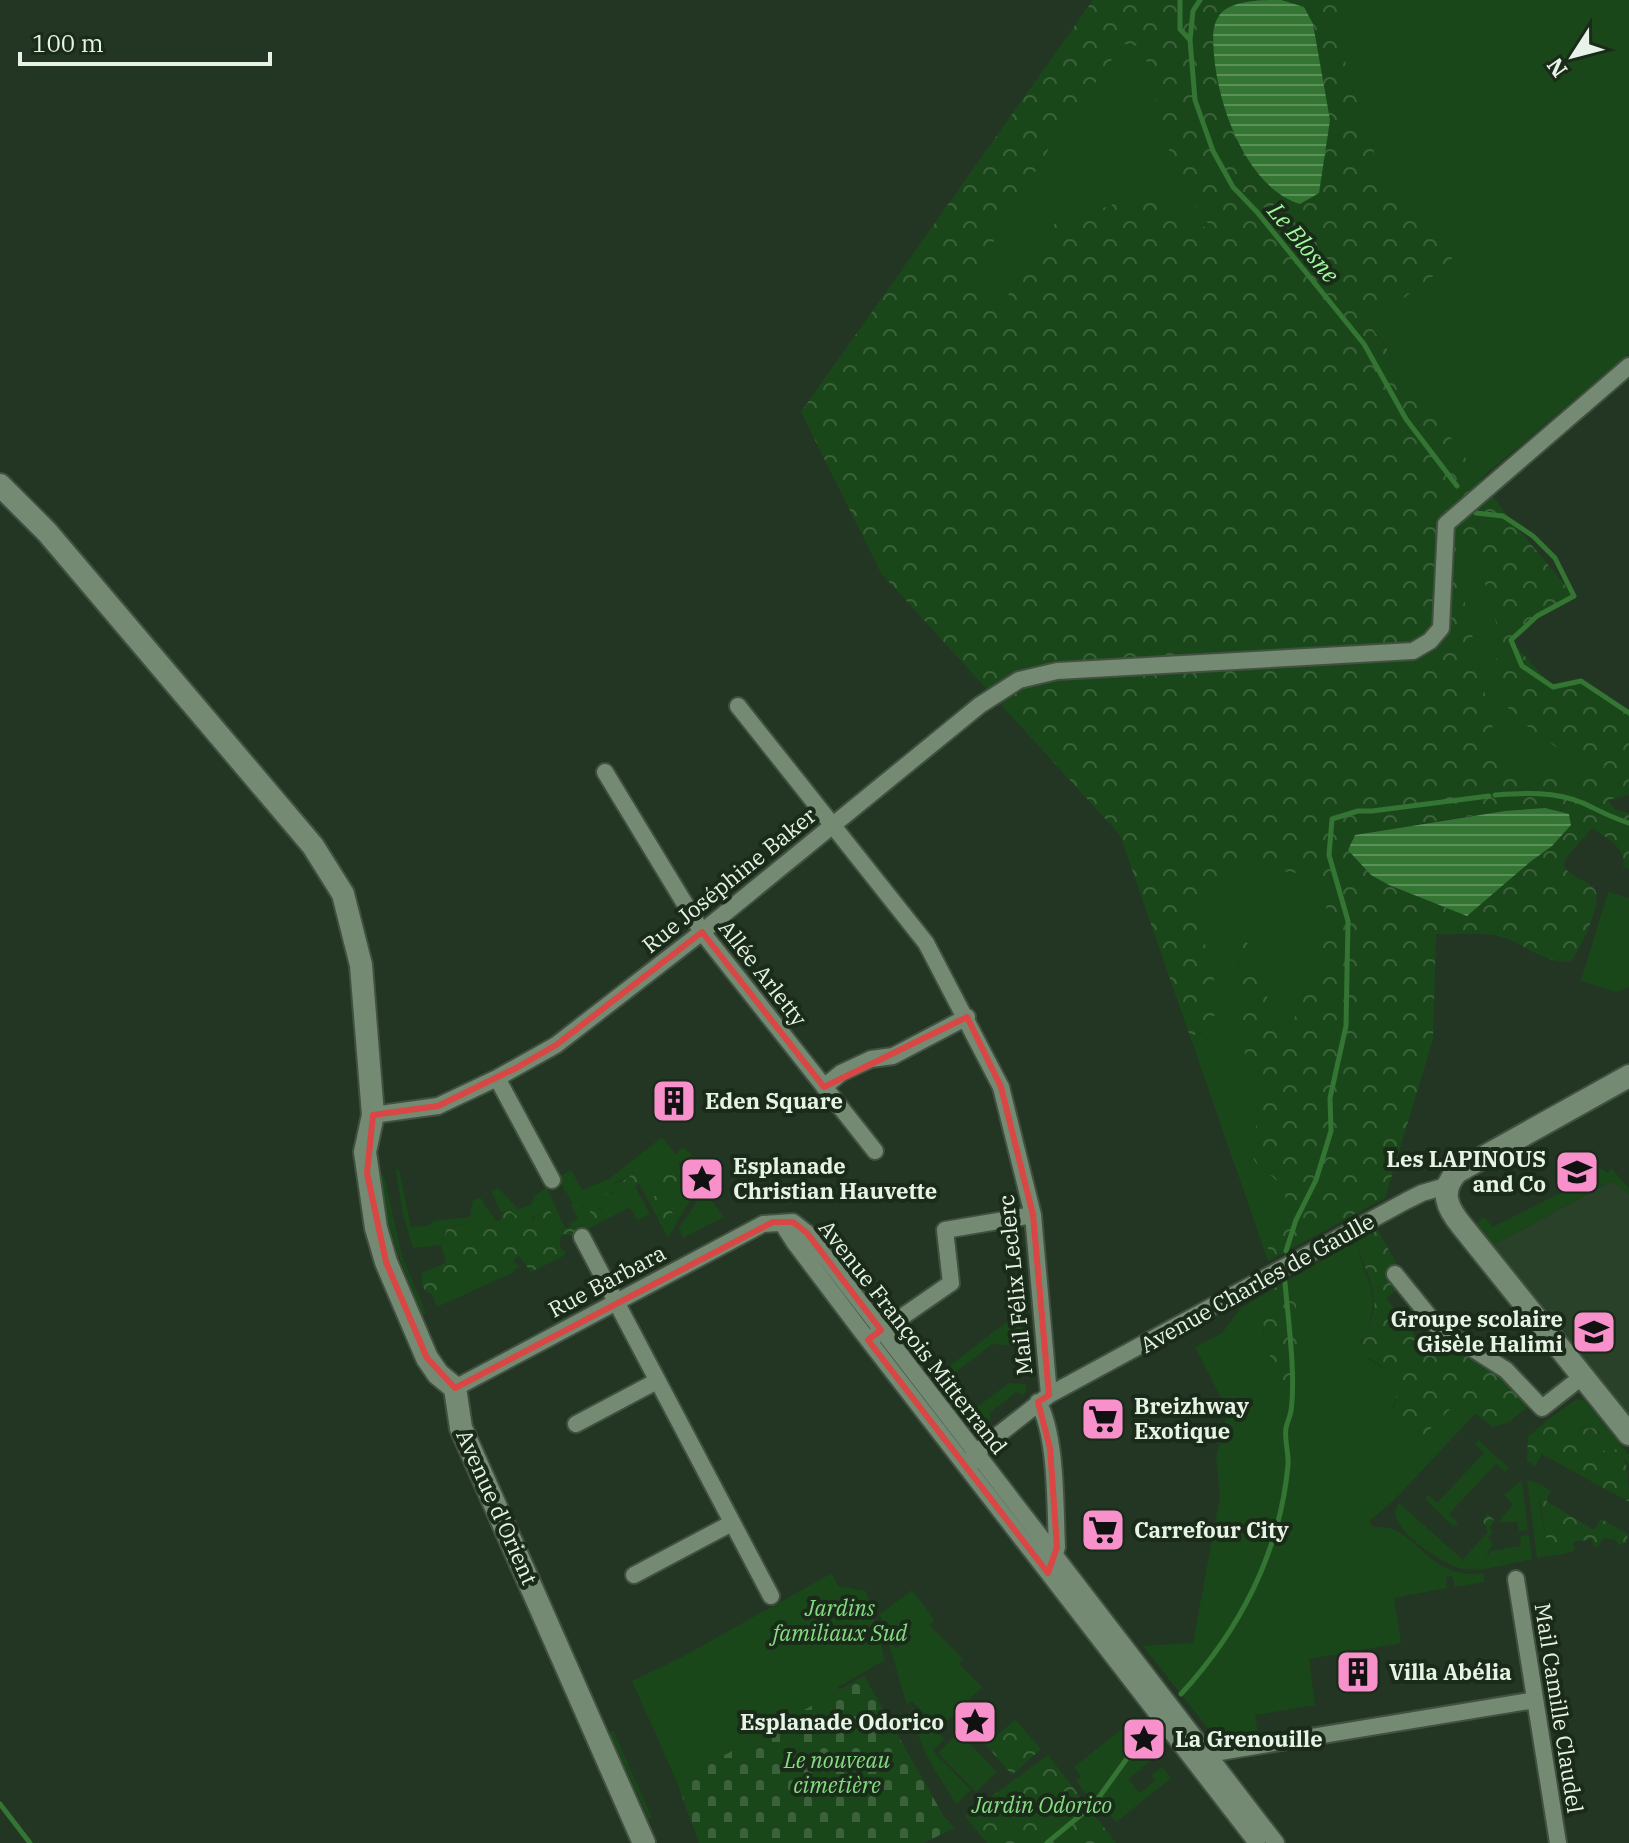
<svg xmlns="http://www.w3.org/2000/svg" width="1629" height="1843" font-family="'IBM Plex Serif',serif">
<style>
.built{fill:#294128}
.green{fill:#1a471a}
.forest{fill:url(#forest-crowns);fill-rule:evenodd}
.cemetery{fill:url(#cemetery-stones)}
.water{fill:url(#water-rules)}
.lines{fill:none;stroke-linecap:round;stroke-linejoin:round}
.stream{stroke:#347534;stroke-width:5}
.street-casing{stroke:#415040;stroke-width:20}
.secondary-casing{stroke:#415040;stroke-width:26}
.street{stroke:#748a73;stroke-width:16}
.secondary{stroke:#748a73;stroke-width:22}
.marked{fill:none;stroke:#d94644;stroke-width:6;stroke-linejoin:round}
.labels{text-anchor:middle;stroke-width:8;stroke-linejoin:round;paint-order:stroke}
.street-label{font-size:22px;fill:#e7f3e6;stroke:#1a2c19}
.poi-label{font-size:22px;font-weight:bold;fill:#e7f3e6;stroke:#1a2c19;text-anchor:start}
.park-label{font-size:22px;font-style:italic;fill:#85dc83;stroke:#1a2c19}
.water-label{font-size:24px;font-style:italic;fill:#a2fa9f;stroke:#1a2c19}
</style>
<defs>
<pattern id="forest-crowns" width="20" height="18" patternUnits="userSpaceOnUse" patternTransform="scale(2)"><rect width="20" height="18" fill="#1a471a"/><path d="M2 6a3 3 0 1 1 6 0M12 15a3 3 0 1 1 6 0" fill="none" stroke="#3b623b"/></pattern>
<pattern id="cemetery-stones" width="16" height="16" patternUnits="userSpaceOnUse" patternTransform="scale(2)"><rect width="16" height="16" fill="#1a471a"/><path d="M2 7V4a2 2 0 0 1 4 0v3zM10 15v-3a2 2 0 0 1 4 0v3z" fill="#3b623b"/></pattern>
<pattern id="water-rules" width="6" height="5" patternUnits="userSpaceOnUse" patternTransform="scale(2)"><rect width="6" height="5" fill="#347534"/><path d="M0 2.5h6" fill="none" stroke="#5b905b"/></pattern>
</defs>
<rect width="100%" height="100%" fill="#233623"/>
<path class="built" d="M1612 1181 1629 1194V1418L1490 1247Z"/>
<path class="green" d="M1339 0H1629V354L1480 479 1369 323 1452 262 1451 243 1397 204 1380 170 1350 81 1339 36Z
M1123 44 1144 47 1177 181 1223 243 1155 187 1088 214 1059 217 1001 306 967 286 1053 142Z
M1465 533 1476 540 1486 589 1502 643 1492 674 1609 767 1503 775 1454 554Z
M1249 867 1305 874 1328 887 1322 955 1293 1021 1280 1029 1271 1013 1255 947 1238 939 1245 1057 1259 1096 1253 1158 1259 1168 1273 1177 1285 1190V1203L1268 1236V1261L1190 1036 1202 1033 1217 1002 1200 921 1205 885Z
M1608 892 1629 898V987L1616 992 1581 981Z
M662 1137 675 1154 683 1147 692 1155 678 1163V1159C651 1163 630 1175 607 1187 597 1192 587 1189 578 1198 580 1211 593 1211 603 1210L596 1206 595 1201 609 1191 616 1197 626 1194 634 1184 650 1214 638 1220 630 1207 577 1235 576 1228 568 1224 578 1219 571 1205 573 1203 557 1178 571 1170 582 1190 609 1179Z
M684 1166 699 1185 695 1190 684 1179 694 1194 677 1222 663 1194 647 1198 639 1183 649 1179 650 1173 654 1172 658 1175V1184L661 1188 684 1171 680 1169Z
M1600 1168 1608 1173 1611 1168 1629 1188V1194L1611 1181 1490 1247 1472 1226 1484 1217 1493 1227 1588 1179 1587 1176Z
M396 1170H399L411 1227 427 1226 434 1221 470 1217 473 1200 480 1197 497 1223 489 1224 483 1234C466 1228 462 1217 444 1232L441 1245 413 1248 402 1210Z
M384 1176 402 1256 426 1313 423 1315 399 1257 387 1217H381L380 1211 385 1209 380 1179 375 1177Z
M545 1184 565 1228 561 1229 545 1207 535 1214 531 1221 525 1222 505 1210 502 1214 491 1191 498 1188 518 1209 532 1204 533 1198 545 1188Z
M704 1191 724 1217 683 1238 679 1228Z
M1357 1240C1363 1289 1388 1289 1360 1342L1368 1359 1390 1371 1397 1380V1394L1392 1409 1459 1400 1476 1413 1394 1500 1369 1521 1373 1527C1417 1522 1426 1582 1483 1573L1485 1582 1455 1587 1452 1576 1446 1577 1447 1588 1394 1598 1401 1643 1309 1659 1315 1705 1255 1715 1258 1733 1217 1740 1143 1646 1193 1643 1220 1496 1216 1457 1228 1411 1195 1347 1222 1333 1241 1308 1263 1295V1329L1269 1354 1280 1374H1292L1297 1337 1294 1277Z
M513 1259 519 1267 513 1270 514 1272 437 1307 431 1293C445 1292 460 1285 468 1272L498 1275Z
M1021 1311 1023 1338 1013 1346 992 1344 944 1381 954 1394 949 1398 934 1378Z
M1009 1383 1026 1384V1391L1022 1395 1016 1392 989 1413 991 1419 975 1430 969 1428 964 1417Z
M1577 1399 1585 1401 1629 1455V1466L1622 1454 1603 1451 1599 1432 1594 1428 1564 1430 1556 1417 1550 1418Z
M1478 1440 1509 1468 1505 1472 1496 1464 1449 1514 1458 1523 1454 1527 1425 1499 1428 1495 1437 1503 1484 1453 1475 1444Z
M1522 1480 1528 1530 1519 1531 1517 1522H1498L1513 1505 1504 1495Z
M1527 1480 1537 1483V1488L1540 1491 1539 1502 1547 1542 1544 1557 1537 1558Z
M1399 1503 1463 1560 1466 1556 1468 1559 1489 1554 1490 1551 1521 1546 1520 1536 1529 1535 1532 1559C1511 1563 1485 1572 1464 1569 1444 1566 1380 1525 1399 1503Z
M832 1573 838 1586 866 1591 885 1660 838 1687 839 1690 677 1782 632 1681 682 1657Z
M912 1590 935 1620 929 1625 963 1659 959 1664 982 1687 939 1729 912 1701 907 1705 887 1638 896 1648 902 1644 879 1615Z
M913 1708 944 1739 933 1751 971 1790 956 1804 927 1757 909 1712Z
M1128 1724 1155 1757 1128 1779 1140 1793 1155 1781 1151 1775 1162 1767 1171 1778 1116 1822 1110 1815 1105 1818 1076 1781 1081 1777 1074 1767Z
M613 1730 652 1818 643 1821 642 1818 647 1815 614 1742 608 1744 605 1737Z
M959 1732 997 1772 976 1792 938 1753Z"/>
<path class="forest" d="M1093 0H1339V36L1350 81 1380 170 1397 204 1451 243 1452 262 1369 324 1505 513 1574 596 1537 616 1511 641 1553 687 1581 681 1629 713V795L1608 800 1615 810 1629 813V869L1623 867C1628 849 1606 837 1592 828L1565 859 1564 867C1572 878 1588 880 1595 890 1603 902 1579 953 1570 962 1540 963 1524 942 1499 936 1480 932 1456 935 1436 934L1433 1039 1385 1198 1268 1261V1236L1285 1203V1190L1273 1177 1259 1168 1253 1158 1259 1096 1245 1057 1238 938 1255 947 1271 1013 1280 1028 1293 1021 1322 955 1328 887 1305 874 1249 867 1205 885C1204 897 1200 911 1201 923 1204 957 1240 1025 1190 1036L1120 835 881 573 801 412ZM1123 44 1143 47 1177 181 1220 240 1156 187 1088 214 1059 217 1001 306 967 286 1053 142ZM1465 533 1476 540 1486 589 1502 643 1491 674 1501 701 1526 725 1556 747 1606 767 1503 774 1454 554ZM1544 808 1569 814 1571 825 1552 846 1530 862 1467 916 1389 885 1352 839 1356 835C1418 824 1481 813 1544 808Z
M670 1154 676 1156 680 1169 685 1173 681 1179 661 1188 658 1184V1175L652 1172 647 1181C630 1184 632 1195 616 1197L612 1191 595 1201 596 1206 604 1213 598 1220 591 1218 590 1211 578 1202V1198L584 1192 623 1181 637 1171 661 1162Z
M663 1194 677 1222 668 1238 647 1198Z
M545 1206 555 1217 561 1229 574 1226 578 1232 574 1236 563 1234 560 1238V1248L566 1253 563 1256 531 1272 519 1256 512 1260 504 1274 482 1276 473 1272H468C458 1288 417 1310 422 1273L446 1263 441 1245 447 1228 465 1224 483 1234 489 1224 501 1220 505 1210H509L525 1222 534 1220 536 1212Z
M1377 1229 1398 1266 1387 1277 1397 1289 1386 1298 1421 1343 1435 1332 1503 1376 1528 1406 1509 1422 1493 1427 1459 1400 1424 1435 1412 1437 1393 1422C1392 1410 1396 1402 1397 1391 1399 1369 1374 1365 1361 1351 1360 1335 1372 1324 1374 1309 1377 1285 1360 1263 1357 1240Z
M1294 1277C1295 1303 1304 1367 1285 1385L1279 1383C1278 1366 1274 1368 1269 1353 1262 1335 1263 1314 1263 1295Z
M1556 1417 1564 1430 1594 1428 1602 1437 1603 1451C1608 1450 1613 1449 1617 1450 1629 1455 1629 1489 1629 1502L1542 1454 1535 1466 1527 1461 1528 1437 1550 1418Z
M1537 1483 1551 1491 1546 1501 1594 1530 1601 1519 1628 1534 1626 1543 1619 1545 1616 1540 1604 1538 1597 1548 1593 1545 1592 1538C1586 1543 1579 1538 1573 1543L1575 1548 1572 1552 1544 1557 1547 1542Z
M1487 1514 1494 1520 1490 1527 1492 1532 1488 1538 1493 1544C1484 1560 1485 1553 1470 1560L1466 1556 1488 1532 1483 1521Z
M1015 1720 1041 1749 1012 1775 986 1745Z
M1048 1755 1116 1843H987L965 1816Z"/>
<path class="cemetery" d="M864 1676 943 1815 954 1828 924 1843H699L677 1782Z"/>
<path class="water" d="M1281 0 1304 7 1313 24 1330 120 1319 193 1300 204C1246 187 1218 105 1214 55 1213 40 1211 25 1221 13 1234 0 1263 0 1281 0Z
M1545 808 1569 814 1571 825 1552 846 1530 862 1467 916 1389 885 1371 875 1348 850 1355 835 1505 811Z"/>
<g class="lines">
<path class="stream" d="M1180 0V29L1190 40 1195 100 1213 151 1233 187 1257 212 1364 344 1406 419 1457 486
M1190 40 1193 11 1200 0
M1476 513 1503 516 1533 536 1555 558 1574 596 1537 616 1511 640 1522 666 1553 687 1581 681 1629 713
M1495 795C1525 793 1554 791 1583 803 1598 810 1612 818 1629 823
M1286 1251 1296 1220 1316 1180 1331 1131 1330 1098 1346 1026 1348 921 1329 855 1332 819 1358 811H1372L1489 796
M1181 1694C1240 1630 1280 1552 1288 1465 1289 1453 1284 1440 1286 1428 1287 1422 1290 1417 1291 1411 1296 1374 1288 1320 1285 1282
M0 1804 30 1843
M1047 1843 1094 1804 1141 1739"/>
<g class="street-casing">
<path id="street" d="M738 706 926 943 1001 1087 1033 1215 1049 1395 975 1453 968 1469
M605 772 702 932 875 1151
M497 1078 552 1180
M824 1087 841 1073 871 1059 893 1056 967 1017
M373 1115 438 1106 497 1078 556 1045 702 932 980 705 1019 680 1057 671 1413 651 1430 641 1441 628 1446 524 1629 366
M782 1223 794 1242 862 1332 1257 1843
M582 1237 771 1596
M1395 1274 1437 1326 1506 1370 1542 1408 1583 1376
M873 1337 951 1283 945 1230 1033 1215
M455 1388 763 1224 793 1222 807 1233 1276 1843
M1049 1395 1406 1201 1422 1193 1446 1186
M1038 1402C1057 1435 1055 1508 1057 1547L1053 1561
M576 1424 657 1381
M634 1575 732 1523
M1516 1579 1558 1843
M1202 1763 1214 1753 1535 1700"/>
</g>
<g class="secondary-casing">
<path id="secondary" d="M0 485 47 532 313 846 343 894 361 965 373 1115 365 1152 376 1228 386 1262 427 1358 438 1374 455 1388 461 1428 644 1843
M1629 1076 1457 1172C1439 1191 1447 1208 1462 1226L1629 1434"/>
</g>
<use href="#street" class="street"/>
<use href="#secondary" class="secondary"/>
</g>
<path class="marked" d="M702 932 824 1087 967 1017 1001 1087 1033 1215 1049 1395 1038 1402 1050 1448 1057 1547 1048 1573 868 1340 881 1330 807 1233 793 1222H773L455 1388 427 1358 386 1262 367 1173 373 1115 438 1106 516 1068 556 1045Z"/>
<defs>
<g id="building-square" transform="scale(2.3)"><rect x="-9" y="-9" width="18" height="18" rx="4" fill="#f890cb" stroke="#1a2c19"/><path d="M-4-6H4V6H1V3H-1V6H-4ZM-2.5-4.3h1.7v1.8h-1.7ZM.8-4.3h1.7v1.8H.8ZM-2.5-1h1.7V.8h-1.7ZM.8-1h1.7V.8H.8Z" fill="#111"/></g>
<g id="school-square" transform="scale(2.3)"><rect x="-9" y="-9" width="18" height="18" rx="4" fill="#f890cb" stroke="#1a2c19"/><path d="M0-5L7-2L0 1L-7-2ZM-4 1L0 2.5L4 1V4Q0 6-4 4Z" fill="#111"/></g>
<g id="sight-square" transform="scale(2.3)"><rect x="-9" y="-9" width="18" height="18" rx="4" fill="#f890cb" stroke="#1a2c19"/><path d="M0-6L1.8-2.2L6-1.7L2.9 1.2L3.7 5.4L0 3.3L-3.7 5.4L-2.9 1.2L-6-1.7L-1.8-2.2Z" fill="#111"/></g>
<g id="supermarket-square" transform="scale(2.3)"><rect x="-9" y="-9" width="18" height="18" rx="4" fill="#f890cb" stroke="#1a2c19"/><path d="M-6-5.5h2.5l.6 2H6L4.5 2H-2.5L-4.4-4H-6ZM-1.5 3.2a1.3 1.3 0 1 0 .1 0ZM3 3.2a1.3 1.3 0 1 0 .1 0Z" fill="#111"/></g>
</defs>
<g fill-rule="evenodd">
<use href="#building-square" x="674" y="1101"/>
<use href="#school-square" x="1577" y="1172"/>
<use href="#sight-square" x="702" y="1179"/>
<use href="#school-square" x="1594" y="1332"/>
<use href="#supermarket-square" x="1103" y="1419"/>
<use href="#supermarket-square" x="1103" y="1530"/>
<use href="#building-square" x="1358" y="1672"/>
<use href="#sight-square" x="975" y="1722"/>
<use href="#sight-square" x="1144" y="1739"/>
</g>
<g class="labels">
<g class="street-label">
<text transform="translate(729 880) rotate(-39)" y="8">Rue Joséphine Baker</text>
<text transform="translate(763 973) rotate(52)" y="8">Allée Arletty</text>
<text transform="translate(607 1281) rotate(-28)" y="8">Rue Barbara</text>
<text transform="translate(1257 1283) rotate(-29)" y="8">Avenue Charles de Gaulle</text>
<text transform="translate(1015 1285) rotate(-96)" y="8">Mail Félix Leclerc</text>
<text transform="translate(913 1337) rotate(52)" y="8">Avenue François Mitterrand</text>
<text transform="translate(497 1507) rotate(66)" y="8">Avenue d'Orient</text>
<text transform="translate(1559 1708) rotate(81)" y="8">Mail Camille Claudel</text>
</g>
<g class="poi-label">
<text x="705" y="1109">Eden Square</text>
<text x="1546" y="1167" text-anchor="end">Les LAPINOUS<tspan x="1546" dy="25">and Co</tspan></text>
<text x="733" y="1174">Esplanade<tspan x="733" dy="25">Christian Hauvette</tspan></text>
<text x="1563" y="1327" text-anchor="end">Groupe scolaire<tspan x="1563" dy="25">Gisèle Halimi</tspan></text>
<text x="1134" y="1414">Breizhway<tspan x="1134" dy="25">Exotique</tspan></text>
<text x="1134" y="1538">Carrefour City</text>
<text x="1389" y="1680">Villa Abélia</text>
<text x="944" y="1730" text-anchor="end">Esplanade Odorico</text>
<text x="1175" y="1747">La Grenouille</text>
</g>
<g class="park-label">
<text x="840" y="1616">Jardins<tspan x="840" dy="25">familiaux Sud</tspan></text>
<text x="837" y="1768">Le nouveau<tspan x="837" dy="25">cimetière</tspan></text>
<text x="1042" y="1813">Jardin Odorico</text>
</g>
<g class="water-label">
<text transform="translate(1303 243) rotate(50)" y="8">Le Blosne</text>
</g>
</g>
<g transform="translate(1573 56) rotate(234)" stroke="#1a2c19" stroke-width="6" paint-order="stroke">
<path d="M0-6L14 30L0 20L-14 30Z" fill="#e7f3e6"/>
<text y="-12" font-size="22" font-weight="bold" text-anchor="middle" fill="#e7f3e6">N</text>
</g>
<path d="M20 52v12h250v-12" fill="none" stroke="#e7f3e6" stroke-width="4"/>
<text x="32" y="52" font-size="24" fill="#e7f3e6" stroke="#1a2c19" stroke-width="6" paint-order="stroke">100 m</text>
</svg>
